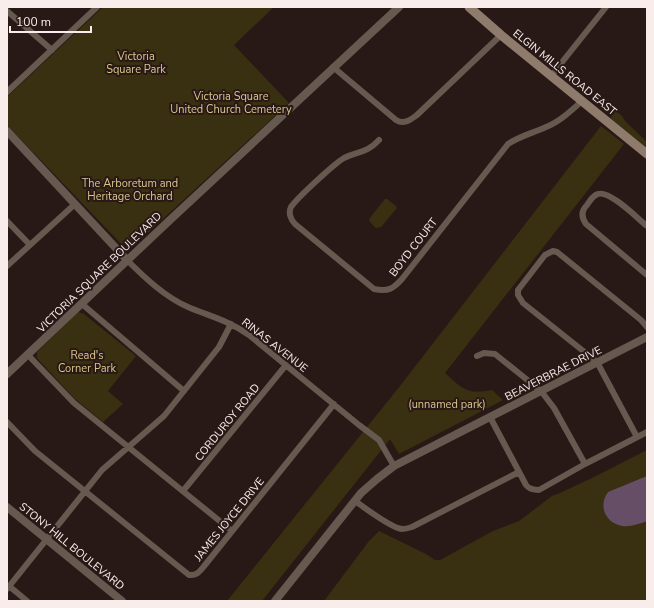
<svg xmlns="http://www.w3.org/2000/svg" width="654" height="608" font-family="'Nunito Sans',sans-serif">
<style>
.green{fill:#392f11}
.water{fill:#654e66}
.lines{fill:none;stroke-linecap:round;stroke-linejoin:round}
.minor{stroke:#655950;stroke-width:6}
.tertiary{stroke:#655950;stroke-width:8}
.secondary{stroke:#8f7b6c;stroke-width:9}
.labels{text-anchor:middle;stroke-width:4;stroke-linejoin:round;paint-order:stroke}
.park-label{font-size:11px;fill:#d9c58b;stroke:#291916}
.street-label{font-size:11px;fill:#f9edeb;stroke:#291916}
</style>
<rect width="100%" height="100%" fill="#291916"/>
<path class="green" d="M103 7H274L234 45 289 103 128 251 7 125V97Z
M616 111 622 116 626 122 647 142V148L610 118Z
M601 126 624 144 445 373C462 389 468 395 492 390L503 400 399 454 390 439 262 601H227L400 386Z
M385 199H387L396 206 397 208 381 227 376 228 370 222 369 219Z
M79 312 84 314 136 356 108 391 123 404 103 422 75 399 37 358V352L76 314Z
M647 450V601H324L369 541 379 531 426 554 435 560H440L493 531 519 521 552 496 560 493 592 478Z"/>
<path class="water" d="M647 476V521C639 524 631 527 622 526 605 523 598 505 608 492Z"/>
<g class="lines">
<path class="minor" d="M7 11 52 50
M333 67 396 120C404 125 410 120 417 115L501 35
M551 76 606 7
M7 92 97 7
M379 140C366 154 358 151 344 158 334 164 297 198 291 207 288 213 291 220 295 224L374 289C388 292 393 289 402 279L508 144C520 136 533 133 546 127 559 122 571 111 582 101
M7 221 30 245
M647 226C638 219 610 190 598 194 593 195 590 201 587 205 581 211 581 217 586 224L647 275
M127 260C145 278 165 297 188 307 209 316 230 321 249 335L359 425 379 440 394 466
M7 266 75 204
M82 304 184 391
M28 355 74 403 232 531
M477 356 484 353 495 354 541 391 554 408 585 464
M490 417 526 485C529 489 533 490 539 490L585 464 647 432
M7 422 35 451 189 575C197 576 200 571 205 565L334 404
M637 437 597 362 523 303 518 295V290L545 255 553 251 557 252 641 320 647 327
M183 491 286 365
M355 501C365 508 391 528 402 529 406 529 409 528 412 527L519 472
M9 586 27 601
M7 589 102 470 164 416 219 347 231 324"/>
<path class="tertiary" d="M7 131 127 260
M7 374 171 219 399 7
M7 507 122 601
M275 601 361 493 377 479 394 466 647 337"/>
<path class="secondary" d="M469 7 501 35 647 154"/>
</g>
<g class="labels">
<g class="park-label">
<text x="136" y="60">Victoria<tspan x="136" dy="13">Square Park</tspan></text>
<text x="231" y="100">Victoria Square<tspan x="231" dy="13">United Church Cemetery</tspan></text>
<text x="130" y="187">The Arboretum and<tspan x="130" dy="13">Heritage Orchard</tspan></text>
<text x="87" y="359">Read's<tspan x="87" dy="13">Corner Park</tspan></text>
<text x="447" y="408">(unnamed park)</text>
</g>
<g class="street-label">
<text transform="translate(565 72) rotate(39)" y="4">ELGIN MILLS ROAD EAST</text>
<text transform="translate(413 247) rotate(-52)" y="4">BOYD COURT</text>
<text transform="translate(99 272) rotate(-44)" y="4">VICTORIA SQUARE BOULEVARD</text>
<text transform="translate(275 345) rotate(38)" y="4">RINAS AVENUE</text>
<text transform="translate(553 373) rotate(-27)" y="4">BEAVERBRAE DRIVE</text>
<text transform="translate(227 422) rotate(-51)" y="4">CORDUROY ROAD</text>
<text transform="translate(229 519) rotate(-51)" y="4">JAMES JOYCE DRIVE</text>
<text transform="translate(72 546) rotate(39)" y="4">STONY HILL BOULEVARD</text>
</g>
</g>
<rect width="654" height="608" fill="none" stroke="#f9edeb" stroke-width="16"/>
<path d="M10 26v6h81v-6" fill="none" stroke="#f9edeb" stroke-width="2"/>
<text x="16" y="26" font-size="12" fill="#f9edeb" stroke="#291916" stroke-width="3" paint-order="stroke">100 m</text>
</svg>
